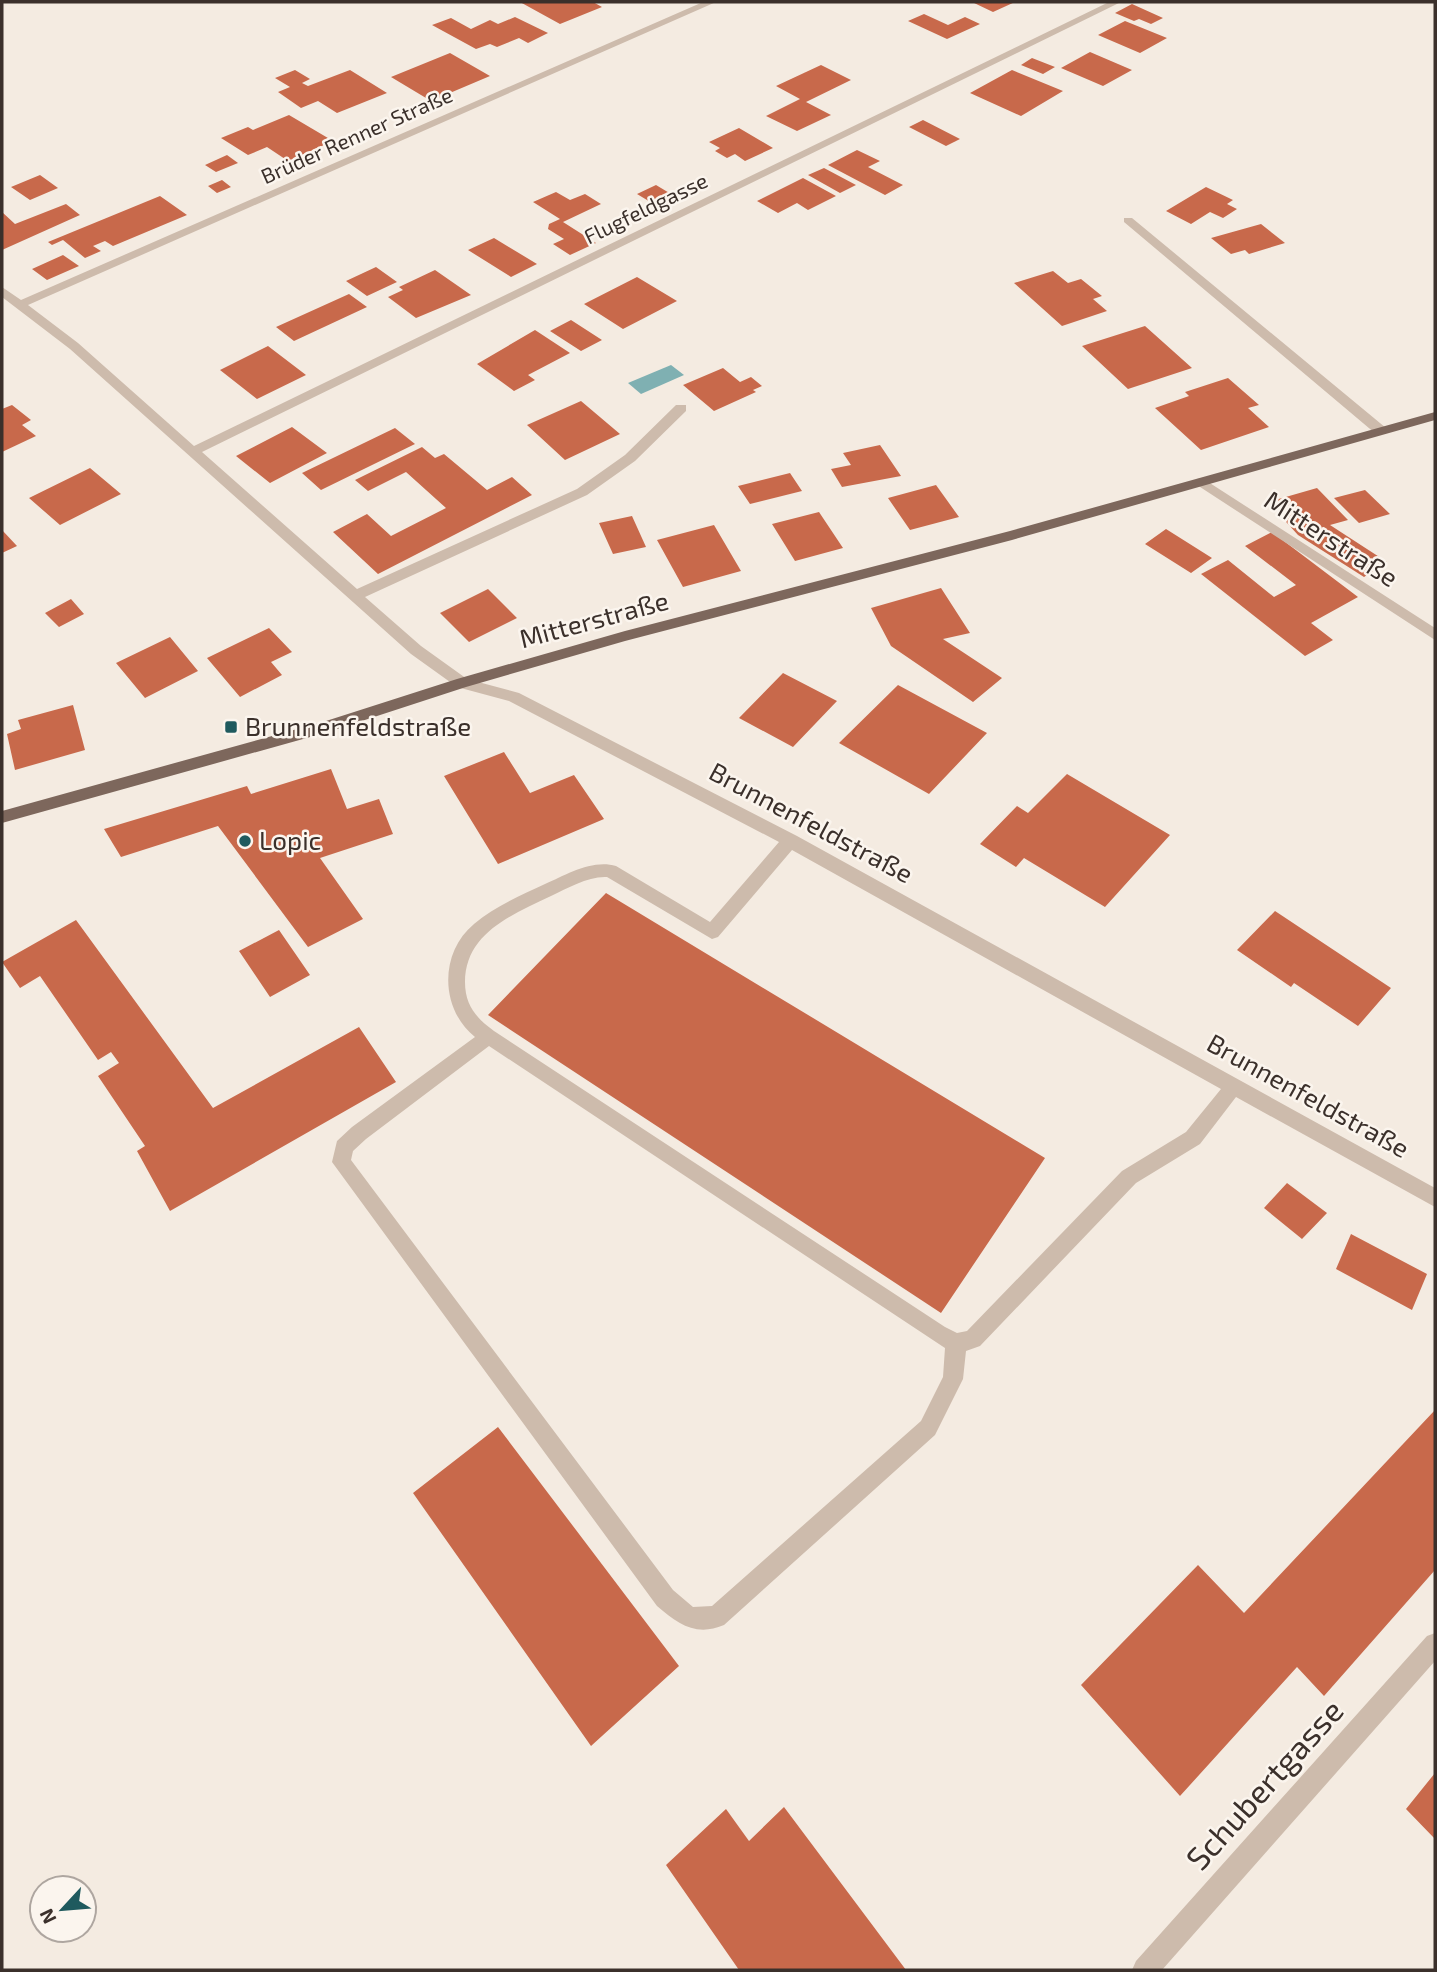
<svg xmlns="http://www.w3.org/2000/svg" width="1437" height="1972" font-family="'Exo 2',sans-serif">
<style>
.water{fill:#7fb0b2}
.building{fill:#c8694b}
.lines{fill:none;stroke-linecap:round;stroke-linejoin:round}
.minor{fill:#cdbbac;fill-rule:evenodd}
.major{fill:#7d675c;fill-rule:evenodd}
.poi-dot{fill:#1f5a5e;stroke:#fbf5ee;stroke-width:2.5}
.labels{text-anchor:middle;stroke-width:5;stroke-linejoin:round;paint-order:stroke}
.far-street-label{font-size:21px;fill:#3b302b;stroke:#fbf5ee}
.street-label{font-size:26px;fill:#3b302b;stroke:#fbf5ee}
.poi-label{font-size:26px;fill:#3b302b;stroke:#fbf5ee;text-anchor:start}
.near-street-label{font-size:32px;fill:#3b302b;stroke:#fbf5ee}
</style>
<rect width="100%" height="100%" fill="#f4ebe1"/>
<path class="water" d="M671 365 684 375 641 394 628 383Z"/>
<path class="building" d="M520 2H593L602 7 560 24Z
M972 2H1015L993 12Z
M1132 4 1163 18 1151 24 1139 19 1134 21 1115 13Z
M924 14 948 25 965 17 980 24 947 39 908 21Z
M515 17 548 33 528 43 519 38 497 47 490 44 476 49 432 25 451 18 471 29 490 20 498 24Z
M1125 21 1167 38 1140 53 1098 35Z
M1090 52 1132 70 1103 86 1061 68Z
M450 53 490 76 431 101 391 77Z
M1032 58 1055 67 1043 74 1021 65Z
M821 65 851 80 806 102 831 115 797 131 766 116 800 99 776 86Z
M295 70 310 79 302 83 308 86 350 70 387 93 337 113 318 101 301 108 278 92 290 87 275 78Z
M1012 70 1063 91 1021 116 970 93Z
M289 115 333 141 288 161 267 147 248 155 221 138 248 127 253 130Z
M923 120 960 139 946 146 909 127Z
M739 128 773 148 745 161 735 154 727 158 715 151 720 148 709 142Z
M857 150 880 161 868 167 903 185 885 195 828 165Z
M227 155 238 163 216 172 205 165Z
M824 168 856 185 840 193 808 175Z
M40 175 58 188 30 200 11 187Z
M803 178 836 196 808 210 797 203 778 213 757 201Z
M222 180 231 187 217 193 208 186Z
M656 185 676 197 657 206 637 194Z
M1206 187 1233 200 1227 204 1237 209 1223 218 1210 212 1191 224 1166 211Z
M556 192 570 200 585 194 601 204 563 222 596 243 570 255 553 244 564 239 548 229 549 224 560 219 533 202Z
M160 196 187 215 113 246 105 241 93 246 101 251 85 258 63 240 52 245 48 242Z
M66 204 80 215 2 250V212L15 224Z
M1261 224 1285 243 1249 254 1245 250 1231 254 1211 238Z
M494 238 537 264 511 277 468 250Z
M63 255 79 266 47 280 32 269Z
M376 267 397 282 367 296 346 281Z
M435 270 471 295 416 318 388 297 403 290 399 287Z
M1053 271 1068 283 1081 279 1102 296 1093 299 1107 311 1062 326 1014 283Z
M637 277 677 301 623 329 584 304Z
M349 294 367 307 294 341 276 327Z
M571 320 602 340 581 351 550 331Z
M1145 326 1192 368 1128 389 1082 346Z
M535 330 570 353 528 375 535 380 514 391 477 364Z
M268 346 306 375 257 399 220 370Z
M723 368 740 382 751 377 762 386 753 390 756 392 714 411 683 385Z
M1228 378 1259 405 1248 408 1269 427 1201 450 1155 408 1189 396 1185 392Z
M581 401 620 434 565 460 527 425Z
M12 405 31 420 22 425 36 436 2 452V409Z
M292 427 327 453 270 483 236 456Z
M395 428 415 444 321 490 302 473Z
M880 445 901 476 842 487 831 469 851 465 843 453Z
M422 447 435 458 444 454 487 490 512 477 532 495 378 574 333 532 367 514 391 536 446 508 406 472 368 491 355 480Z
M90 468 121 494 60 525 29 498Z
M790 473 802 491 750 504 738 486Z
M936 485 959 517 910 530 888 498Z
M1317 488 1348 520 1330 525 1387 562 1364 577 1298 535 1268 502Z
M1365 490 1390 514 1359 523 1334 498Z
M819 512 843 548 795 561 772 524Z
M632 516 646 547 613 554 599 523Z
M714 525 741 571 683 587 657 540Z
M1166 529 1212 558 1191 573 1145 544Z
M2 530 17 546 2 553Z
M1272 532 1358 597 1311 623 1333 640 1305 656 1201 574 1228 560 1274 597 1296 585 1245 546Z
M941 588 970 633 943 639 1002 678 973 702 891 646 871 608Z
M488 589 517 618 469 642 440 613Z
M71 599 84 614 59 627 45 613Z
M269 628 292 652 271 662 282 675 240 697 207 658Z
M170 637 198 671 145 698 116 663Z
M783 673 837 701 793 747 739 718Z
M898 685 987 733 929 794 839 743Z
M73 705 85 750 15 770 7 734 21 729 18 720Z
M504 752 530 793 574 775 604 819 498 864 444 776Z
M331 769 347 809 379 799 393 834 320 858 363 919 308 947 218 826 121 857 104 829 247 786 251 794Z
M1067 774 1170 835 1105 907 1024 858 1016 867 980 844 1017 806 1028 813Z
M606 893 1045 1158 941 1313 488 1015Z
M1275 911 1391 988 1358 1026 1294 983 1291 987 1237 950Z
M76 920 213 1108 359 1027 396 1082 170 1211 137 1151 145 1146 98 1076 119 1063 111 1052 98 1060 40 976 20 988 2 962Z
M279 930 310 975 270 997 239 951Z
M1287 1183 1327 1213 1302 1239 1264 1208Z
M1351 1234 1427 1274 1412 1310 1336 1269Z
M1435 1410V1570L1324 1696 1297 1667 1180 1796 1081 1685 1198 1565 1244 1613Z
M498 1427 679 1666 591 1746 413 1493Z
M1435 1773V1839L1406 1809Z
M784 1807 906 1970H739L666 1865 726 1809 749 1841Z"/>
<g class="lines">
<path class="minor" d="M703 2H716L28 305 78 343 194 446 1109 2H1121L202 452 357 589 577 489 625 455 676 405H686V411L635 461 587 495 365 597 421 646 467 679 519 693 797 836 1435 1188V1207L1236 1097 1200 1144 1136 1183 980 1346 966 1351 963 1379 935 1435 724 1625C696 1637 678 1624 657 1606L332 1162 337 1141 352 1127 475 1037C440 1009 439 953 474 924 494 907 521 895 545 884 566 875 592 859 616 866L710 922 779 842 509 701 457 687 411 654 70 349 2 297V287L21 300ZM792 850 1221 1089 1186 1132 1122 1171 967 1331 957 1333 945 1327 494 1031C476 1018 465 1005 465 982 465 933 513 914 551 896 568 888 588 876 607 877L712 939 718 937ZM489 1046 945 1348 943 1377 921 1421 712 1606 693 1607 673 1590 351 1160 353 1151 366 1139Z
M1124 218H1132L1386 428V434H1376L1124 222Z
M1202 478 1435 628V640L1197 485V479Z
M1435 1633V1661L1162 1970H1132L1136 1961 1427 1636Z"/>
<path class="major" d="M1435 412V420L1012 540 625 641 466 687 328 732 2 823V811L326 721 457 679 625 631 1010 531Z"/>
</g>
<g class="poi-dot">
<rect x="224" y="720" width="14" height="14" rx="3.5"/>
<circle cx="245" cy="841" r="7"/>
</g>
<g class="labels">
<g class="far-street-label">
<text transform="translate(357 136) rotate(-24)" y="7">Brüder Renner Straße</text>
<text transform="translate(646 209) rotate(-26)" y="7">Flugfeldgasse</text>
</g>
<g class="street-label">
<text transform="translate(1331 539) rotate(33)" y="9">Mitterstraße</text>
<text transform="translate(594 620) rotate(-15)" y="9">Mitterstraße</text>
<text transform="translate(811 823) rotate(28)" y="9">Brunnenfeldstraße</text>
<text transform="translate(1308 1096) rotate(29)" y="9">Brunnenfeldstraße</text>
</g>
<g class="poi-label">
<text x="245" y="736">Brunnenfeldstraße</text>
<text x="259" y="850">Lopic</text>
</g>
<g class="near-street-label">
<text transform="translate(1265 1785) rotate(-48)" y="11">Schubertgasse</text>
</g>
</g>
<rect width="1437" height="1972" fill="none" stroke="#3b302b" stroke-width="7"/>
<g transform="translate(63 1909) rotate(244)"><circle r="33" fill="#fbf5ee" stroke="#aea6a0" stroke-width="2"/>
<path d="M0-5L12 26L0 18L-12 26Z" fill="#1f5a5e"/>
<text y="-10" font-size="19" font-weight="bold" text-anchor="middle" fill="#3b302b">N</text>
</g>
</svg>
